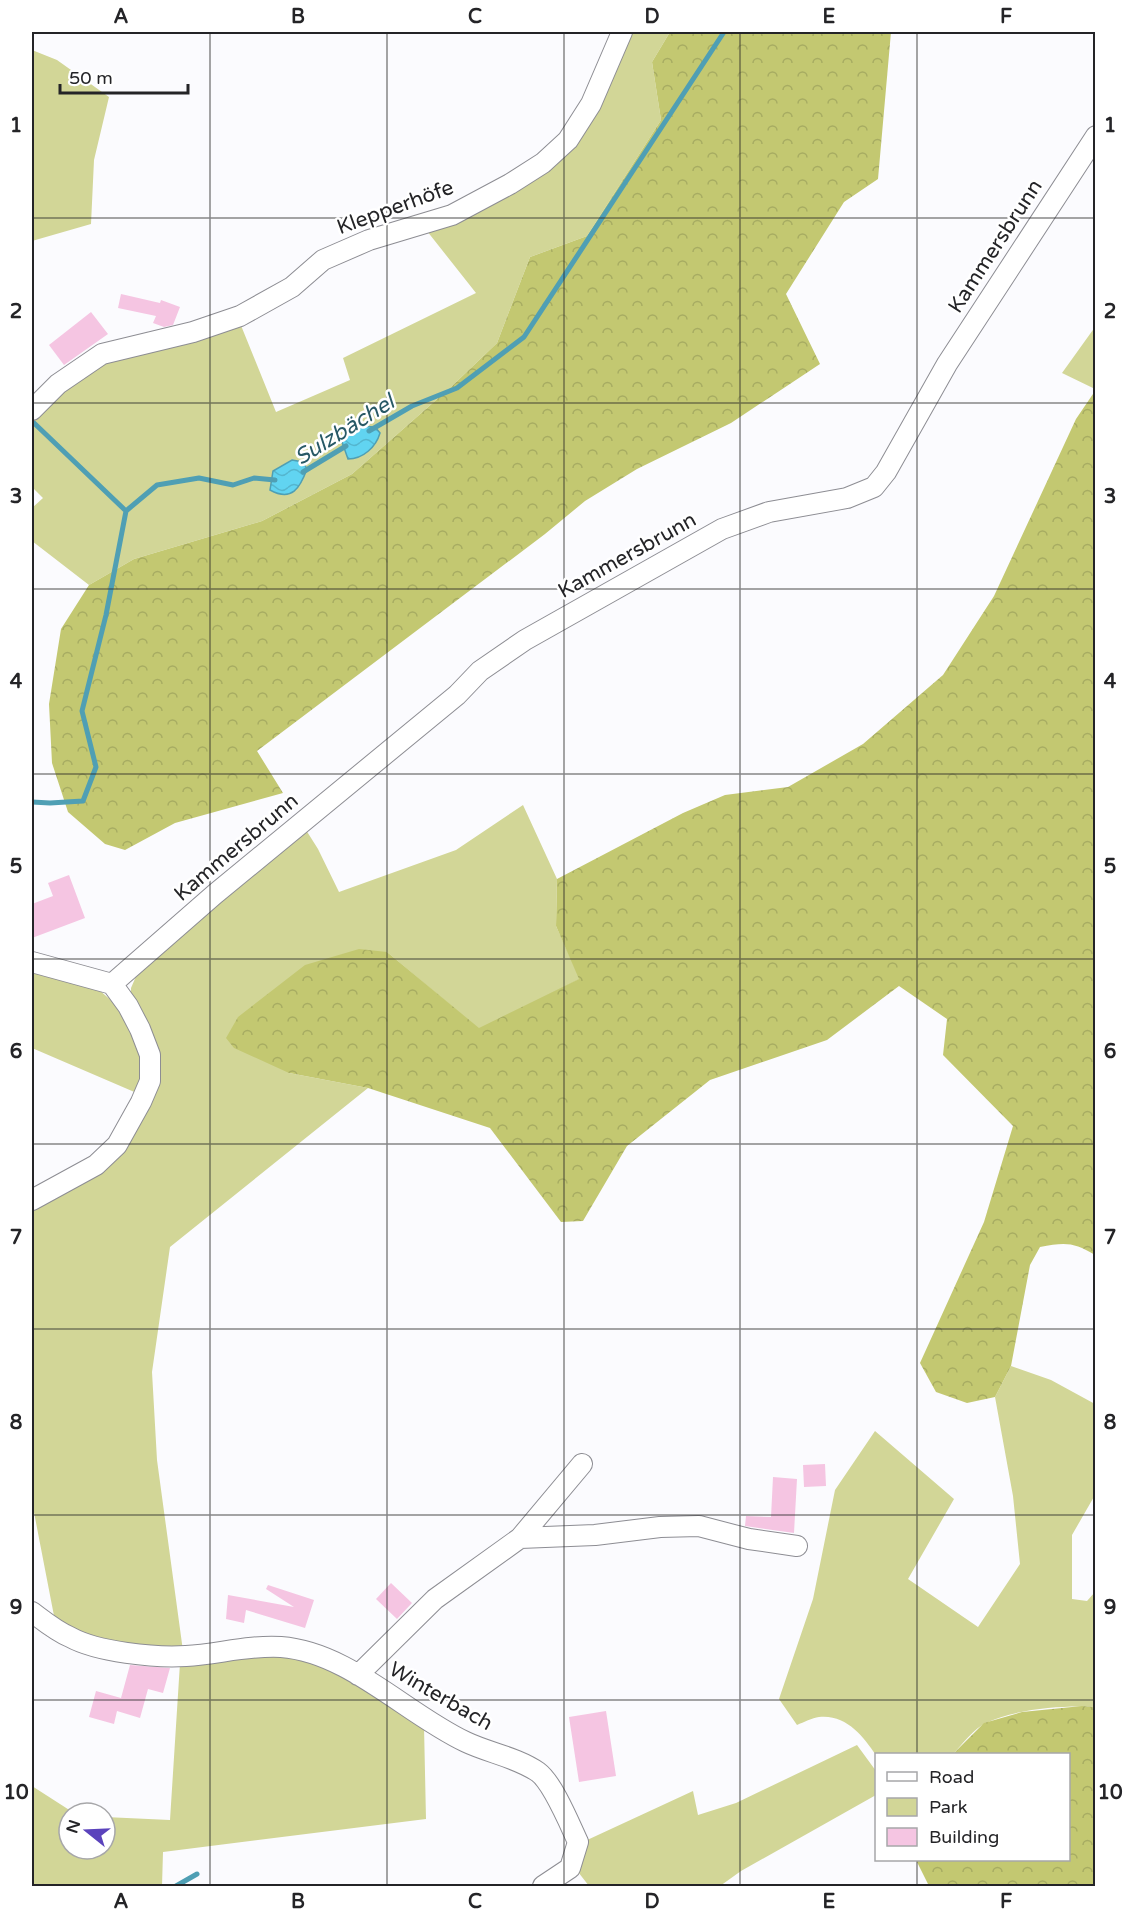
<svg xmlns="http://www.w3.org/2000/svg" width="1127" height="1918" font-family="'Varela Round',sans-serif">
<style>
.green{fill:#d2d697}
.forest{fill:url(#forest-crowns)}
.water{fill:url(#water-waves);stroke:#4f9fb4;stroke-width:1.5}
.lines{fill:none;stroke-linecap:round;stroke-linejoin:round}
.stream{stroke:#4f9fb4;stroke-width:5}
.building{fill:#f5c5e2}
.minor-casing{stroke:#8d8d93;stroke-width:22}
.minor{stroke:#fff;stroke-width:20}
.grid{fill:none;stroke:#242427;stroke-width:1.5;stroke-opacity:0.55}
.labels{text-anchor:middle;stroke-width:5;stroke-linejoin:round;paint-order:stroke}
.street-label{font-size:21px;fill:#242427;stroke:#fff}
.water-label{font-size:22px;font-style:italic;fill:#285966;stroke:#fff}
.neatline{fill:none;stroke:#242427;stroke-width:2}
.grid-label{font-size:20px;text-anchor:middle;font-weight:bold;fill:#242427}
</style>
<defs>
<pattern id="forest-crowns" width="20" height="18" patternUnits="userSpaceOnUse" patternTransform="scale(1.5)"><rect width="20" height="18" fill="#c3c871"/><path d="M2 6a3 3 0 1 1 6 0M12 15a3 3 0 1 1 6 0" fill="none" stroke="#a7ac62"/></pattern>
<pattern id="water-waves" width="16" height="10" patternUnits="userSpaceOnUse" patternTransform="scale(1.5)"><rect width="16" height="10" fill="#61d4f1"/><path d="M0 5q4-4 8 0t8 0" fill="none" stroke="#54b6cf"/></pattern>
</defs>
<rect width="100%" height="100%" fill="#fbfbfe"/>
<path class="green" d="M630 32H670L652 62 661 120 587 236 530 257 497 343 452 386 352 474 262 521 134 559 89 585 32 541V508L43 498 32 487V416L108 356 240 323 276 412 350 380 343 358 476 293 427 231 547 169Z
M32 50 57 60 109 97 94 160 91 224 32 241Z
M1095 327V389L1062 373Z
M523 805 557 879 556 926 580 979 479 1029 387 952 289 1073 368 1088 170 1247 152 1372 157 1460 183 1651 98 1642 55 1621 32 1502V1210L100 1170 158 1059 153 1034 131 997V988L137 974 204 910 306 830 318 849 339 892 456 850Z
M32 967 98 989 121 1009 144 1053 139 1094 32 1048Z
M1011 1366 1051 1380 1095 1404V1495L1072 1535V1599L1087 1601 1095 1592V1707C1064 1705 1015 1709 986 1723 974 1728 962 1745 953 1754L876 1755C863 1736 846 1714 819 1717 812 1718 804 1722 797 1725L779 1699 813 1599 835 1490 875 1431 954 1499 908 1579 978 1627 1020 1564 1013 1496 995 1397Z
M249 1653 322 1661 424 1726 426 1819 163 1852 162 1886H32V1786L74 1813H69V1849H105V1817L170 1820 180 1663Z
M857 1745 876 1771V1795L741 1871 720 1886H589L575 1868 585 1841 693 1791 698 1815 736 1803Z"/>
<path class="forest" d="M670 32H891L878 179 844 202 786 294 820 364 731 423 637 469 585 501 545 534 257 751 283 793 175 823 125 850 105 844 68 812 52 763 49 704 61 629 89 585 134 559 262 521 352 474 452 386 497 343 530 257 587 236 661 120 652 62Z
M1095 391V1255C1074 1242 1065 1242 1040 1247L1030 1265 1011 1366 995 1397 967 1403 936 1392 920 1363 984 1222 1013 1126 943 1055 947 1019 899 986 827 1040 710 1080 627 1146 583 1221 561 1222 490 1128 368 1088 289 1073 234 1048 226 1038 238 1017 305 965 359 949 387 952 479 1028 579 979 556 926 557 879 683 813 725 795 788 787 863 744 943 675 994 596 1076 419Z
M1082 1706 1095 1707V1886H929L916 1860H1068V1754H953L984 1723 1022 1712Z"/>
<path class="water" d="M357 426 375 427 380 433C376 447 363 459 348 459L341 439 345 433Z
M292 460 303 462 307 469C300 488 292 502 270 490L273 471Z"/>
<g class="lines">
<path class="stream" d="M34 423 126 511
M369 431 412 406 457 388 524 337 724 32
M303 472 346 446
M32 802 50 803 83 801 96 767 82 711 106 615 126 511 157 485 199 478 233 485 254 478 275 480
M176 1886 197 1874"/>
</g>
<path class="building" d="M121 294 160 303 161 300 180 307 173 325 164 327 153 323 156 316 118 308Z
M91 312 108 334 64 365 49 345Z
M69 875 85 918 32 938V904L53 896 48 883Z
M825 1464 826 1486 804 1487 803 1465Z
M773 1477 797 1479 794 1533 745 1526 746 1516 771 1517Z
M391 1583 412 1603 397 1619 376 1599Z
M268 1585 314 1600 305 1628 246 1610 244 1623 226 1619 228 1595 294 1607 266 1589Z
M130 1665 170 1668 163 1693 148 1689 140 1718 117 1711 114 1724 89 1717 96 1691 121 1698Z
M606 1711 616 1776 579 1782 569 1717Z"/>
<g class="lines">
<g class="minor-casing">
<path id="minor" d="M32 410 58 384 102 354 193 332 240 316 292 287 323 260 369 240 452 215 510 184 543 163 568 140 591 104 622 32
M32 962 112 984 128 1006 140 1029 150 1055V1081L141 1102 117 1145 96 1165 32 1200
M112 984 215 894 457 695 480 671 525 640 722 529 769 512 847 498 874 487 886 472 947 364 1096 136
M520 1538 595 1535 660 1527 699 1526 749 1539 797 1546
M32 1612C44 1621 56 1631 70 1637 97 1652 155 1658 186 1656 218 1654 249 1645 281 1647 349 1652 406 1714 466 1742 489 1753 516 1757 538 1772 553 1783 570 1825 578 1842L570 1868 543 1886
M358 1675 435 1599 520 1538 582 1464"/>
</g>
<use href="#minor" class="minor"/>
</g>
<path class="grid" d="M210 32V1886M387 32V1886M564 32V1886M740 32V1886M917 32V1754M32 218H1096M32 403H1096M32 589H1096M32 774H1096M32 959H1096M32 1144H1096M32 1329H1096M32 1515H1096M32 1700H1096M917 1860V1886"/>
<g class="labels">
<g class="street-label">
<text transform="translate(395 207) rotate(-20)" y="7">Klepperhöfe</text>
<text transform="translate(995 246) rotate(-57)" y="7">Kammersbrunn</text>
<text transform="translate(627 555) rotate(-29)" y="7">Kammersbrunn</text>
<text transform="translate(236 847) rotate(-40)" y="7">Kammersbrunn</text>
<text transform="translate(441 1696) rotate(30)" y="7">Winterbach</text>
</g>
<g class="water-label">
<text transform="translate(344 429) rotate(-32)" y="8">Sulzbächel</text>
</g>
</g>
<rect width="1127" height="1918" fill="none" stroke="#ffffff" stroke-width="66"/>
<rect x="875" y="1753" width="195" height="108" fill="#ffffff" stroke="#a7a7a9" stroke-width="1.5"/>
<rect x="887" y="1772" width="30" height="9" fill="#ffffff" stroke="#a7a7a9" stroke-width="1.5"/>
<text x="929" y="1783" font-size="18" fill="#242427">Road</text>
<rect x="887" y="1798" width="30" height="18" fill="#d2d697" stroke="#a7a7a9" stroke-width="1.5"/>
<text x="929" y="1813" font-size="18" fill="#242427">Park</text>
<rect x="887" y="1828" width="30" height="18" fill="#f5c5e2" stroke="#a7a7a9" stroke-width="1.5"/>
<text x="929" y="1843" font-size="18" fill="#242427">Building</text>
<g transform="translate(87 1831) rotate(288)"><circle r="28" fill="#ffffff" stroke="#a7a7a9" stroke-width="1.5"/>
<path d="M0-4.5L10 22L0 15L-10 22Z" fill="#5b43bc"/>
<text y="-9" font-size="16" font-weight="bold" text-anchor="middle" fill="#242427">N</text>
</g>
<path d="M60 84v9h128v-9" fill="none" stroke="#242427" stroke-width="3"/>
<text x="69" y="84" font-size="18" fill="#242427" stroke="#ffffff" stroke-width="4.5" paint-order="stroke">50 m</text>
<rect x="33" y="33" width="1061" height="1852" class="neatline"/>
<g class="grid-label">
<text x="121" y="23">A</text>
<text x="298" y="23">B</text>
<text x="475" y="23">C</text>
<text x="652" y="23">D</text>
<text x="829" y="23">E</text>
<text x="1006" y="23">F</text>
<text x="16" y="132">1</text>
<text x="1110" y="132">1</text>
<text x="16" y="318">2</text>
<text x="1110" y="318">2</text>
<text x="16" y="503">3</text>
<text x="1110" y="503">3</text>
<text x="16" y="688">4</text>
<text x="1110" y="688">4</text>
<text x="16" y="873">5</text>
<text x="1110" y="873">5</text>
<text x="16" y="1058">6</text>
<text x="1110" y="1058">6</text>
<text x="16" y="1244">7</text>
<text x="1110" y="1244">7</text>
<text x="16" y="1429">8</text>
<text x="1110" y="1429">8</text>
<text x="16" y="1614">9</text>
<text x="1110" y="1614">9</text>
<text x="16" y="1799">10</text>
<text x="1110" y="1799">10</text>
<text x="121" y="1908">A</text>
<text x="298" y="1908">B</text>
<text x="475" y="1908">C</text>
<text x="652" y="1908">D</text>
<text x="829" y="1908">E</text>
<text x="1006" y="1908">F</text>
</g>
</svg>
